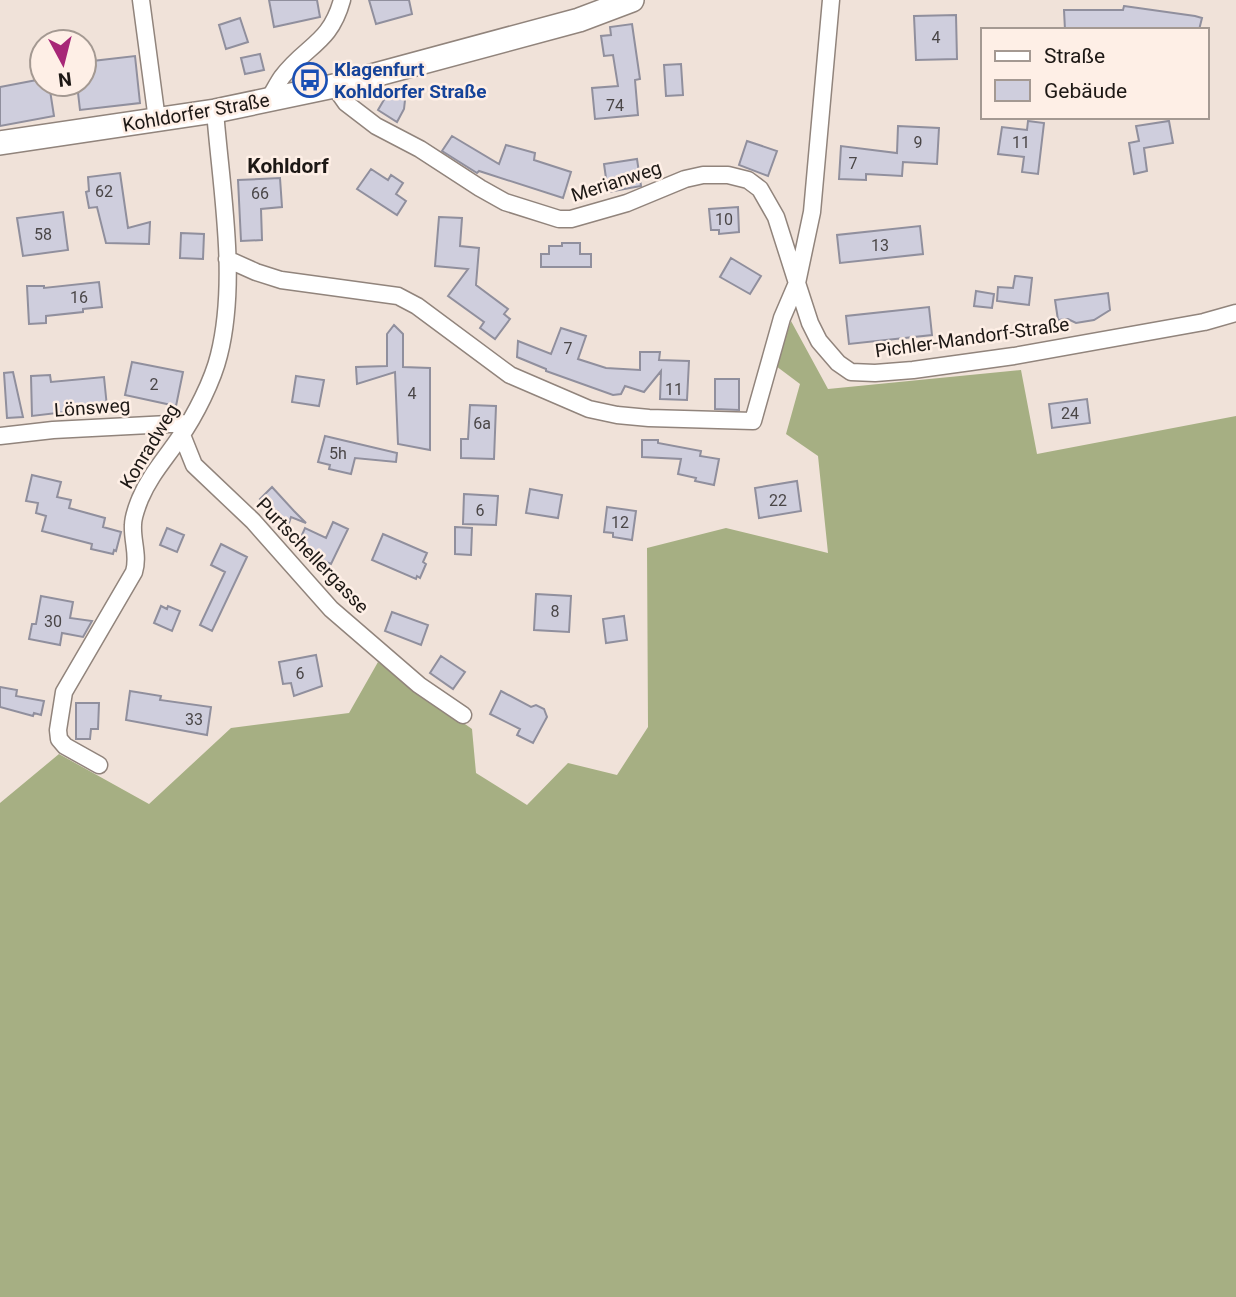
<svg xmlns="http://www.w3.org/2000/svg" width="1236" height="1297" font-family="Roboto,sans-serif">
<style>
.forest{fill:#a6af83}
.building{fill:#cfcedd;stroke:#908f9d;stroke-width:2}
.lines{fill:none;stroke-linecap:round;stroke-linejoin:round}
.street-casing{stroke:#91847c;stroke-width:19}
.secondary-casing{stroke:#91847c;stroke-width:26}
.street{stroke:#fff;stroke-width:16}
.secondary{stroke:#fff;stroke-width:23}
.labels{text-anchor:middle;stroke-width:5;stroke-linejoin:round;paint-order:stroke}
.number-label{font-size:16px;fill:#4a4647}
.transit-label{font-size:19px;font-weight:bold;fill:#164399;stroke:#feefe6;text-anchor:start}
.street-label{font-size:19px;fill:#1d1815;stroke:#feefe6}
.neighbourhood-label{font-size:21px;font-weight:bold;fill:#1d1815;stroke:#feefe6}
</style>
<rect width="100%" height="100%" fill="#f0e2d9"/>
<path class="forest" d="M791 321 828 389 1021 370 1037 454 1236 416V1297H0V803L59 754 149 804 231 728 349 713 378 662 472 729 476 773 527 805 568 763 617 775 648 727 647 548 726 528 828 553 818 456 786 434 800 384 776 366Z"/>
<path class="building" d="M269 0H317L320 17 274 27Z
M369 0H409L412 14 376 24Z
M1124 6 1195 16 1202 18 1199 30H1065L1064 10H1123Z
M956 15 957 59 916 60 914 16Z
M240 18 248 42 226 49 219 25Z
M632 24 640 79 635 80 638 115 595 119 592 88 618 86 613 55 604 56 601 36 611 35 610 27Z
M260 54 264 70 245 74 241 58Z
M135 56 140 103 80 110 77 84H84V62Z
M681 64 683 95 666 96 664 65Z
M42 79V84H49L54 116 0 126V87Z
M397 95 405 100 404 109 397 122 378 110 385 98Z
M1028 121 1044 123 1038 174 1022 172 1024 157 998 154 1002 127 1027 130Z
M1169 121 1173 143 1144 148 1147 171 1134 174 1129 143 1139 141 1136 126Z
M898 126 939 128 937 164 903 162 902 176 866 174V180L839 179 841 146 897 153Z
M452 136 499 164 506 145 535 153 534 160 571 172 563 198 479 171 477 173 442 151Z
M747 141 777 151 768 176 739 165Z
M637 159 641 186 608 192 604 164Z
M371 169 388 180 391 175 403 183 396 194 406 201 397 215 357 189Z
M120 173 128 228 150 222 149 244 106 243 97 207 89 208 86 192 89 191 88 177Z
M280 178 282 207 261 209 262 240 241 241 238 180Z
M738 207 739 232 719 234V230H711L709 209Z
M63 212 68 250 23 256 17 218Z
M439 217 462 218 460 246 479 248 476 285 508 309 504 314 510 319 495 339 480 328 484 322 448 296 468 269 435 266Z
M920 226 923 254 840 263 837 235Z
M181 233 204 234 203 259 180 258Z
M562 243H580V254H591V267H541V254H549V246H562Z
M731 258 761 276 750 294 720 277Z
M1015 276 1032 278 1029 305 997 301 998 287 1013 288Z
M99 282 102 307 83 309V312L46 316V323L29 324 27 286H44V288Z
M976 291 994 294 992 308 974 306Z
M1108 293 1110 310 1094 320 1076 323 1068 319 1058 320 1055 300Z
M929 307 932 335 849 344 846 316Z
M394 325 403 334V367L430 368V450L398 444 395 372 357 384 356 367 387 366V334Z
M561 328 586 336 578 359 606 368 640 370V352H660L659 360 689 361 687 400 660 399 661 371 644 392 625 386 621 394 613 395 546 371V369L517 357 518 341 551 354Z
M132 362 183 372 176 406 125 395Z
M13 372 23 417 7 418 4 373Z
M50 375 51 382 104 377 107 407 32 416 31 376Z
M296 376 324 380 319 406 292 402Z
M715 379H739V410L715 409Z
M1087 399 1090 423 1052 428 1049 404Z
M470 405 496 406 494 459 461 458V439H468Z
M325 436 397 453 396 462 355 458 351 474 329 469 330 465 318 462Z
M642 440H658V443L701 451 700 456 719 459 714 485 695 481 696 478 678 474 681 459 642 457Z
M32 475 61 482 57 497 71 500 69 508 105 518 103 527 121 532 116 551 114 550 113 554 91 549 92 544 42 531 46 516 36 513 38 503 26 501Z
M797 481 801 511 759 518 755 488Z
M272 487 294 511 306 523 291 517 289 523 274 518 277 511 269 509 260 499Z
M530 489 562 495 558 518 526 513Z
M464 494 498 496 496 525 463 524Z
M607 507 636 511 632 540 613 537V533L604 532Z
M333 522 348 529 331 564 305 553 306 551 297 546 305 528 326 538Z
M455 527 472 528 471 555 455 554Z
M167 528 184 535 177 552 160 545Z
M383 534 427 553 423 562 426 564 420 578 417 576 416 579 372 560Z
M221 544 247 557 212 631 200 625 225 572 211 565Z
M536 594 571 596 569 632 534 630Z
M41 596 73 602 70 618 92 621 83 637 62 633 60 645 29 639 32 624H36Z
M161 606 167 609 168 606 180 611 172 631 154 623Z
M392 612 428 625 421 645 385 631Z
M624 616 627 640 606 643 603 619Z
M316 655 322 686 294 696 291 683 283 684 279 662Z
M441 656 465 672 453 689 430 673Z
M0 687 17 690 16 696 44 701 41 715 34 713 33 716 0 707Z
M130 691 161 696 160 700 211 707 207 735 126 720Z
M501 691 531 707 536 705 544 709 547 717 533 743 517 735 520 729 490 714Z
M76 703H99L98 729H91L90 739H76Z"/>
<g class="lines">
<g class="street-casing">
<path id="street" d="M141 0 157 120
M831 0 812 212 797 283 810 323 819 341 838 363 851 372 875 373 913 370 1014 356 1204 322 1236 313
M268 100C273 93 277 84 282 77 306 45 330 44 342 0
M227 259 256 272 281 280 398 296 417 306 510 375 589 409 617 415 649 418 753 421 782 318 797 283 776 217 760 189 748 180 728 175H703L685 179 627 203 571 219H559L505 202 480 188 420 149 376 126 346 103 334 86
M182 435 194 465 253 521 331 609 419 685 463 715
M0 436 53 430 188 423
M99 765 65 746 59 739 58 730 64 692 134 572C139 556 132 541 133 525 133 516 137 507 140 499 150 475 166 458 180 437 195 416 213 380 219 355 238 279 221 188 215 111"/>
</g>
<g class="secondary-casing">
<path id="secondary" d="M0 143 215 111 334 86 579 20 632 0"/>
</g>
<use href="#street" class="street"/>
<use href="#secondary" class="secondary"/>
</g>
<defs>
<g id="bus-ring" transform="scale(1.75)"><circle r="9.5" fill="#feefe6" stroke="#1a4fb4" stroke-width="1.5"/><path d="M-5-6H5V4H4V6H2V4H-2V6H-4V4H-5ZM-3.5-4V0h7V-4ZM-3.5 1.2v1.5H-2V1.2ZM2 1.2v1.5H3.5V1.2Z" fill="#1a4fb4"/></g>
</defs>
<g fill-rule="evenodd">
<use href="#bus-ring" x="310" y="80"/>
</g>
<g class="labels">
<g class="number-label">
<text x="936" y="43">4</text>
<text x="615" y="111">74</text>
<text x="918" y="148">9</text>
<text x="1021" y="148">11</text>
<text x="853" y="169">7</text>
<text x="104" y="197">62</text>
<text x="260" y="199">66</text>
<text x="724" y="225">10</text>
<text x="43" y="240">58</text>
<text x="880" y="251">13</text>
<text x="79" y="303">16</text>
<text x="568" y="354">7</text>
<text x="154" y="390">2</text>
<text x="674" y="395">11</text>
<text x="412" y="399">4</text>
<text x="1070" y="419">24</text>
<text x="482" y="429">6a</text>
<text x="338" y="459">5h</text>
<text x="778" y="506">22</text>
<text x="480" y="516">6</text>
<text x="620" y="528">12</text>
<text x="555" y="617">8</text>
<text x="53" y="627">30</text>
<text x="300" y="679">6</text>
<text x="194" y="725">33</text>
</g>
<g class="transit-label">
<text x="334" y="76">Klagenfurt<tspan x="334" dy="22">Kohldorfer Straße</tspan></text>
</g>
<g class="street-label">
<text transform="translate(196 112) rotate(-10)" y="7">Kohldorfer Straße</text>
<text transform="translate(616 181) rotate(-18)" y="7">Merianweg</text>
<text transform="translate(972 337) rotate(-8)" y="7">Pichler-Mandorf-Straße</text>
<text transform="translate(92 407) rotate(-4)" y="7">Lönsweg</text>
<text transform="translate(149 446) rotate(-59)" y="7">Konradweg</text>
<text transform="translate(313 555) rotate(46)" y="7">Purtschellergasse</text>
</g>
<g class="neighbourhood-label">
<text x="288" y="173">Kohldorf</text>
</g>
</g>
<rect x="981" y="28" width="228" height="91" fill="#feefe6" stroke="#a49992" stroke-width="2"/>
<rect x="995" y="51" width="35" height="10" fill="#ffffff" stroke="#a49992" stroke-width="2"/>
<text x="1044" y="63" font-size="21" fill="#1d1815">Straße</text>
<rect x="995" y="80" width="35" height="21" fill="#cfcedd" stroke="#a49992" stroke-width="2"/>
<text x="1044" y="98" font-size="21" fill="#1d1815">Gebäude</text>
<g transform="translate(63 63) rotate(173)"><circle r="33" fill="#feefe6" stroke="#a49992" stroke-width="2"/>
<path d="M0-5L12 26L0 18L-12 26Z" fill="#a72777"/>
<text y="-10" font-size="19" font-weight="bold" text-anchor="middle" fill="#1d1815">N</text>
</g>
</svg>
